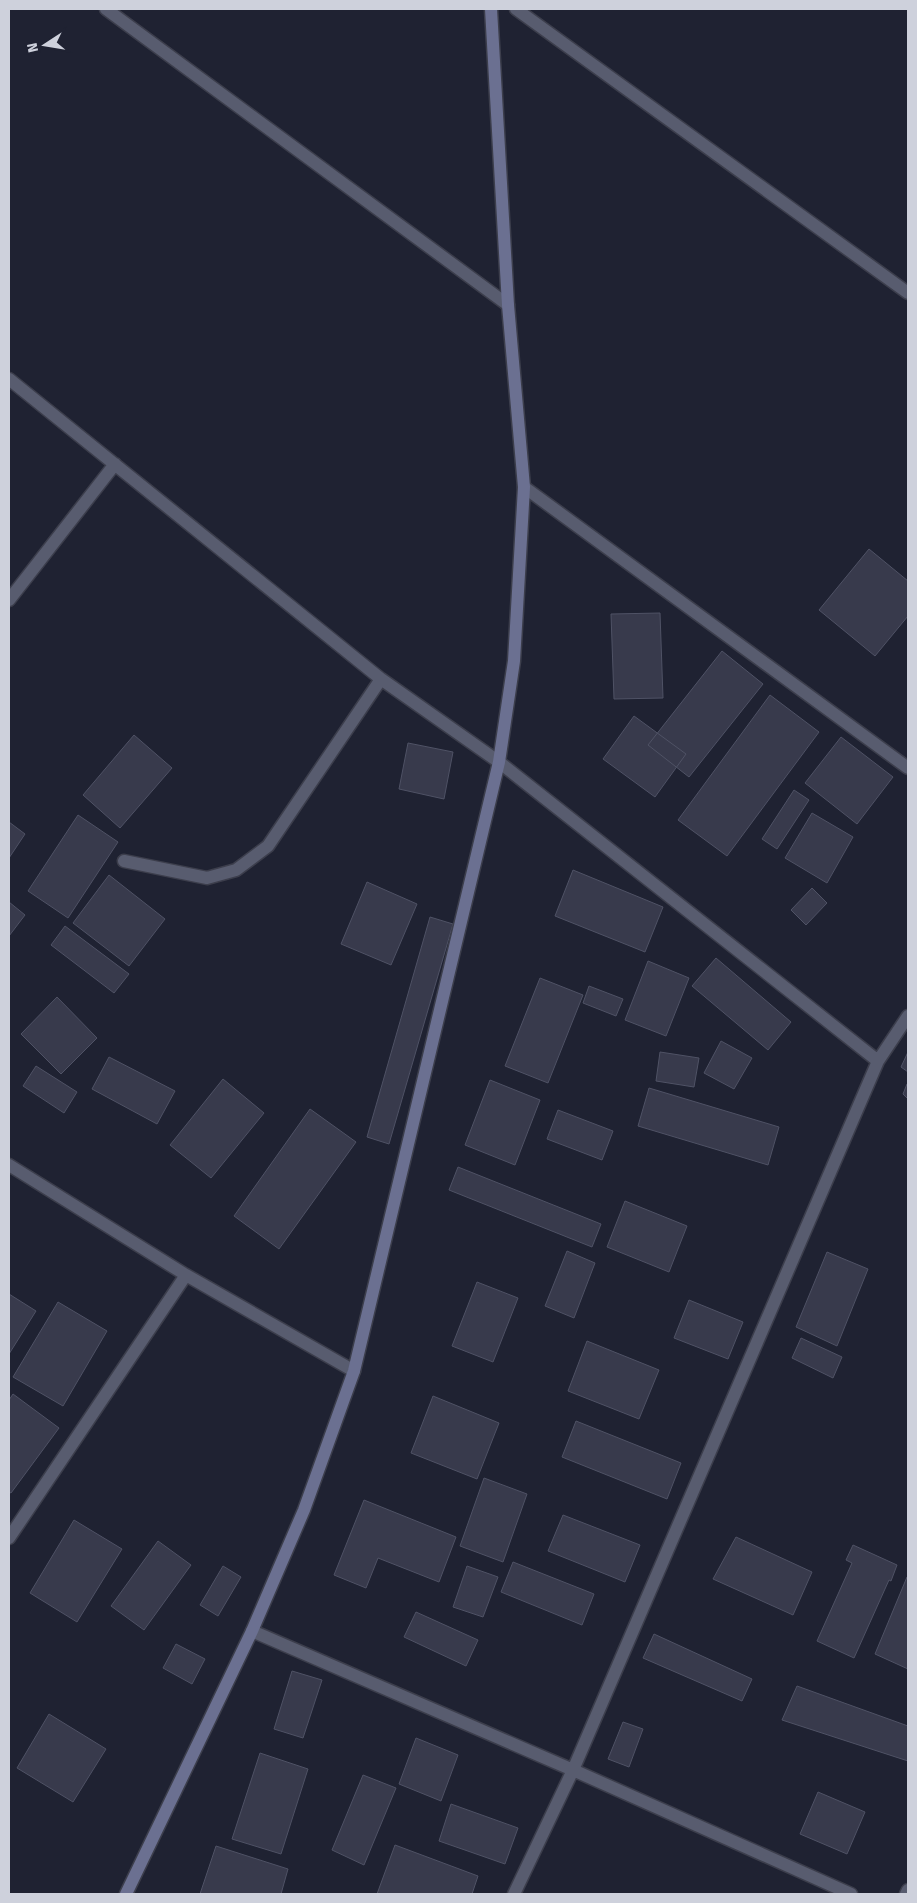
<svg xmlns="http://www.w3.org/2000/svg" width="917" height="1903" font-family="'Fira Sans',sans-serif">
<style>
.building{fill:#383a4c;stroke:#4f5265}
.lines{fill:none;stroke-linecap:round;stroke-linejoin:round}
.street-casing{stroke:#3c3e4c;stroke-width:15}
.secondary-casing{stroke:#3c3e4c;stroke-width:15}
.street{stroke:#585c6f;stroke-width:12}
.secondary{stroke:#6b7091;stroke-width:12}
</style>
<rect width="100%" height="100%" fill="#1f2232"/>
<path class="building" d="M869 549 908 581V616L875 656 819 610Z
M660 613 663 698 614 699 611 614Z
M722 651 763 684 689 777 648 745Z
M770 695 819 732 727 856 678 820Z
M634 716 686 754 655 797 603 759Z
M134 735 172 768 120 828 83 795Z
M841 737 893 777 857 824 805 783Z
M408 743 453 752 444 799 399 789Z
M794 790 809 800 777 849 762 839Z
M812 813 853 837 827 883 785 858Z
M78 815 118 842 68 918 28 891Z
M9 822 25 834 9 858Z
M573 870 663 907 645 952 555 916Z
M109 875 165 919 129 966 73 923Z
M367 882 417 904 391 965 341 944Z
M812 888 827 903 806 925 791 910Z
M9 902 25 915 9 936Z
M430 917 453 924 389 1144 367 1137Z
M65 926 129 974 114 993 51 945Z
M716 958 791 1022 768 1050 692 986Z
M648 961 689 978 666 1036 625 1020Z
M540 978 583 995 548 1083 505 1066Z
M589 986 623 999 616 1016 583 1003Z
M57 997 97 1038 61 1074 21 1034Z
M721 1041 752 1058 734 1089 704 1073Z
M660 1052 699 1058 694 1087 656 1081Z
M908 1052V1072L901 1067Z
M109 1057 175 1091 157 1124 92 1089Z
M36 1066 77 1092 64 1113 23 1086Z
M223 1079 264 1113 211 1178 170 1145Z
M490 1080 540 1100 515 1165 465 1145Z
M907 1084 908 1085V1099L903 1094Z
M649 1088 779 1127 768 1165 638 1126Z
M310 1109 356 1142 279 1249 234 1216Z
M558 1110 613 1131 602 1160 547 1139Z
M458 1167 601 1224 592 1247 449 1190Z
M625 1201 687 1226 669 1272 607 1247Z
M567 1251 595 1263 574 1318 545 1306Z
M827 1252 868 1269 837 1346 796 1327Z
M477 1282 518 1298 493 1362 452 1346Z
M9 1294 36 1311 9 1354Z
M689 1300 743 1322 728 1359 674 1338Z
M58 1302 107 1331 63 1406 13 1377Z
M801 1338 842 1357 833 1378 792 1358Z
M587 1341 659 1370 639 1419 568 1391Z
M13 1394 59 1428 11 1493 9 1492V1400Z
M433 1396 499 1423 477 1479 411 1453Z
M576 1421 681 1463 667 1499 562 1457Z
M484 1478 527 1494 503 1562 460 1546Z
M364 1500 456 1537 439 1582 378 1558 366 1588 334 1575Z
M563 1515 640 1545 625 1582 548 1551Z
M74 1520 122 1549 77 1622 30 1593Z
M736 1537 812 1572 793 1615 713 1579Z
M158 1541 191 1565 144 1630 111 1606Z
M853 1545 897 1565 891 1581 889 1580 854 1658 817 1641 852 1563 846 1560Z
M513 1562 594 1594 582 1625 501 1592Z
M223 1566 241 1577 218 1616 200 1605Z
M467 1566 498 1577 483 1617 453 1607Z
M907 1577 908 1578V1669L875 1654Z
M416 1612 478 1640 466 1666 404 1637Z
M654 1634 752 1679 742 1701 643 1658Z
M176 1644 205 1659 192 1684 163 1668Z
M292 1671 322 1680 303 1738 274 1729Z
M797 1686 908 1726V1761L782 1720Z
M49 1714 106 1749 73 1802 17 1768Z
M623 1722 643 1729 629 1767 608 1759Z
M416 1738 458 1755 441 1801 399 1784Z
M260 1753 308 1769 281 1854 232 1839Z
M363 1775 396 1788 364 1865 332 1850Z
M818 1792 865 1812 847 1854 800 1834Z
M451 1804 518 1828 505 1864 439 1841Z
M395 1845 478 1876 472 1894H377Z
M216 1846 288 1869 281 1894H200Z"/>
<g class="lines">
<g class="street-casing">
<path id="street" d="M106 9 508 305
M516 9 908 293
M9 379 381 679 499 762 878 1061 908 1016
M524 487 908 768
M9 600 115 464
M124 861 207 878 236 870 268 846 381 679
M9 1165 186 1275 354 1371
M9 1538 186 1275
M252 1631 573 1770 851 1894
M514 1894 573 1770 878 1061
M906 1894 908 1890"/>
</g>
<g class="secondary-casing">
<path id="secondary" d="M126 1894 252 1631 304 1510 354 1371 499 762 514 661 524 487 508 305 491 9"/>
</g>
<use href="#street" class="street"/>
<use href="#secondary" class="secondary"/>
</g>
<rect width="917" height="1903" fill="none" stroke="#ced1dc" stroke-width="20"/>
<g transform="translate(45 45) rotate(258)" stroke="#1f2232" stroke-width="4" paint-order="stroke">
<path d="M0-4L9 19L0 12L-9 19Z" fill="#ced1dc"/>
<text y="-8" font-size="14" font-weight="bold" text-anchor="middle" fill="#ced1dc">N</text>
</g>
</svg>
